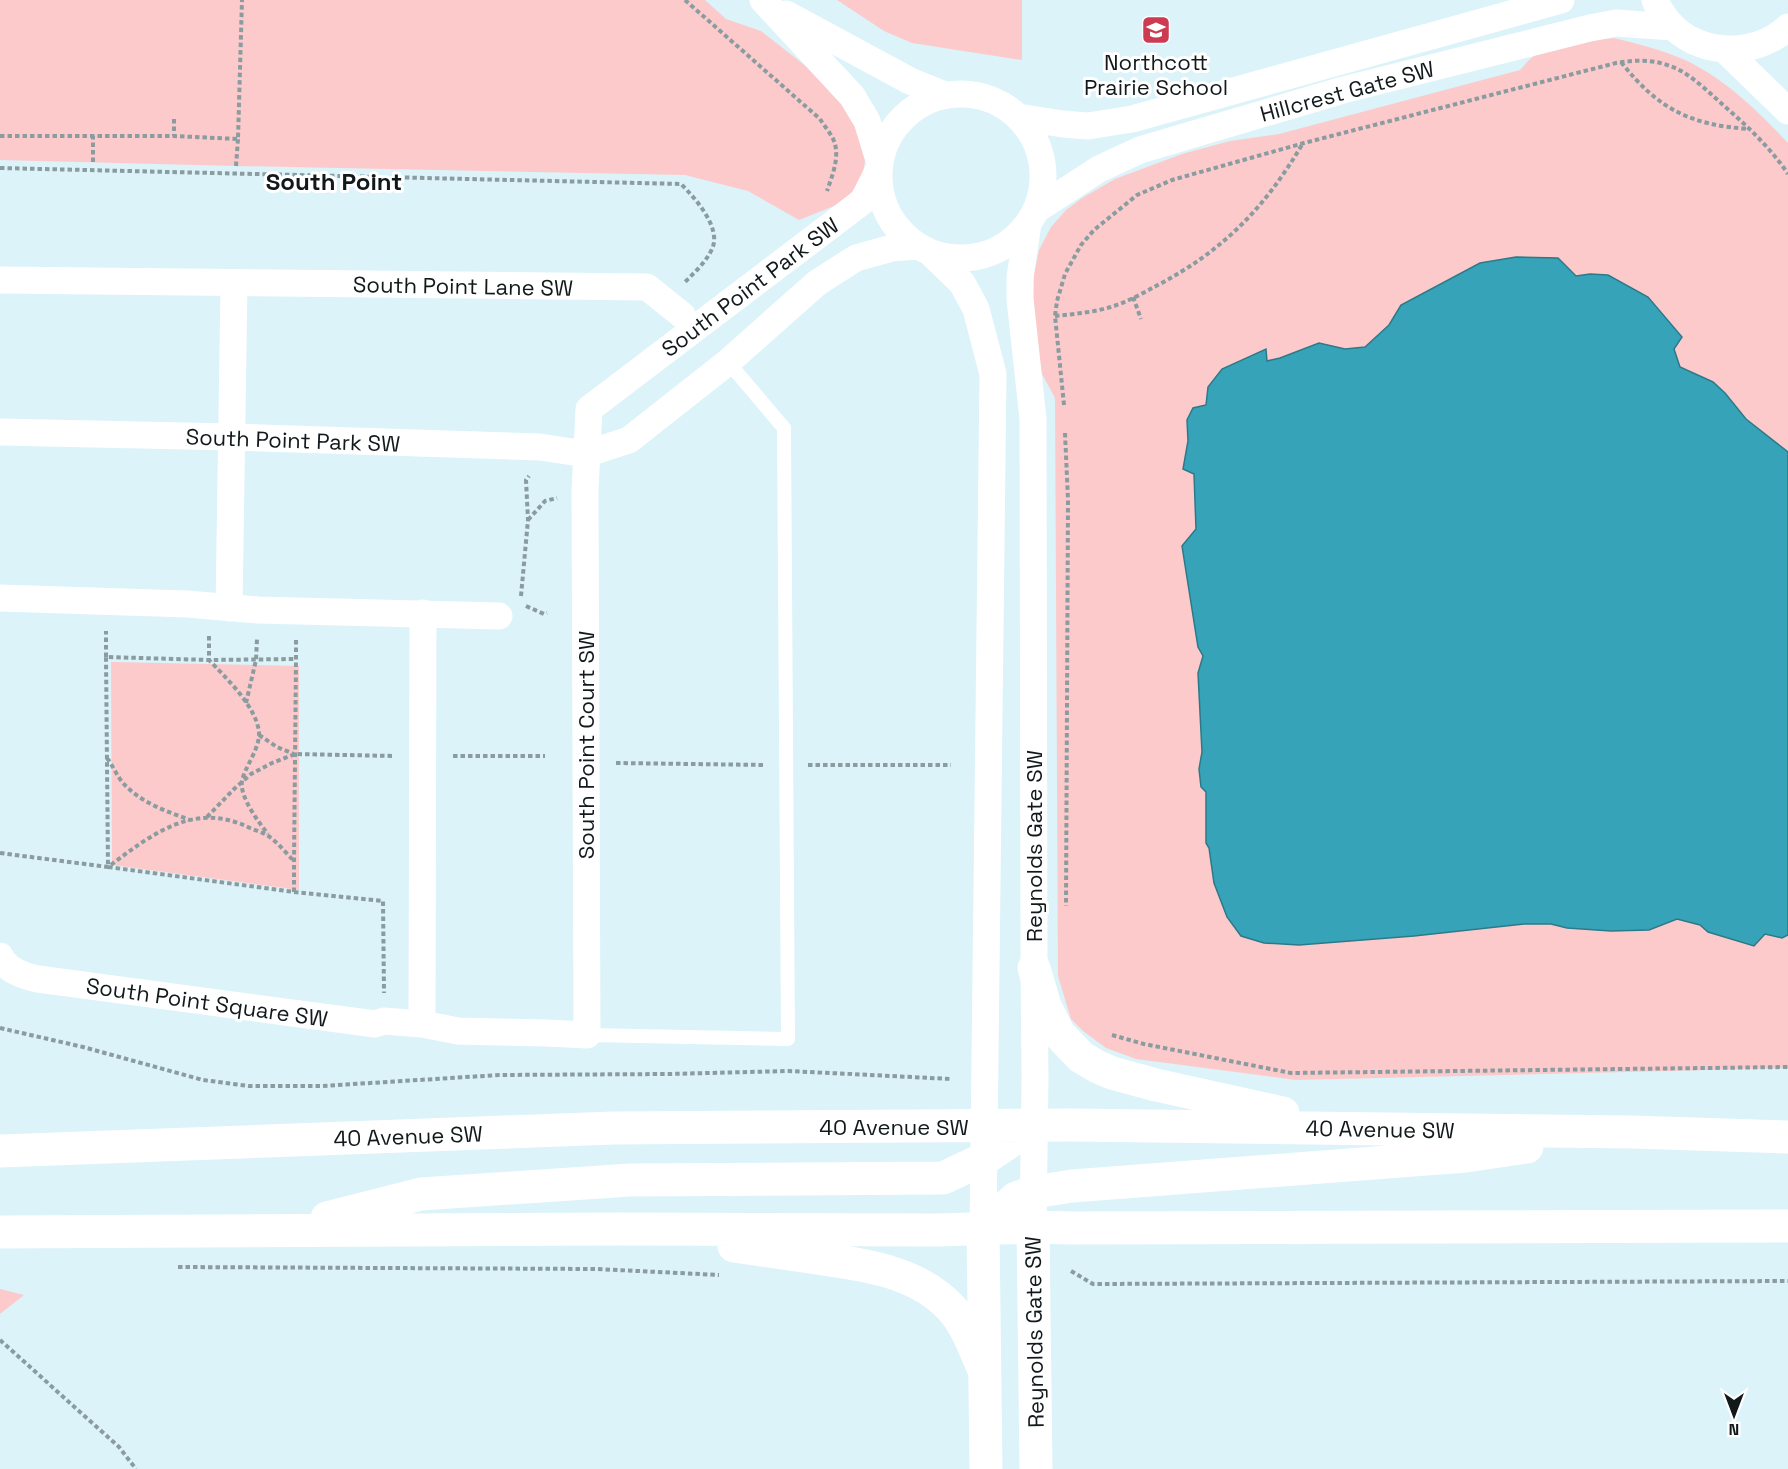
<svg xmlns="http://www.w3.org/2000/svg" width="1788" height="1469" font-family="'Space Grotesk',sans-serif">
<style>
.green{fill:#fdcacb}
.water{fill:#37a3b8;stroke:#2c7a89;stroke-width:1.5}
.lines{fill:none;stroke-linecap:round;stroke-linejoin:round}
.path{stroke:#8a9ca0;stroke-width:4;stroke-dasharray:4.5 3;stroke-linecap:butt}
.lane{stroke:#fff;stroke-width:14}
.street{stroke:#fff;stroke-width:27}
.secondary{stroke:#fff;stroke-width:33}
.labels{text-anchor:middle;stroke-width:6;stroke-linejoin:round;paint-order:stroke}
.poi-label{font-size:22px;fill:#11191b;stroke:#fff}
.street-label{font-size:22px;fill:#11191b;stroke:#fff}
.neighbourhood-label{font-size:24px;font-weight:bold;fill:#11191b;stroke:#fff}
</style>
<rect width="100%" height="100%" fill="#dbf3f9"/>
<path class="green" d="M0 0H705L726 19 761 31 826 82 853 119 866 154 862 179 844 202 799 220 748 191 685 175 236 166 0 160Z
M837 0H1022V60L912 43 884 31Z
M1614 38C1638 44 1663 50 1685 60 1725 79 1758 111 1788 143V1068L1296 1080 1136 1059 1106 1048 1083 1031 1071 1019 1058 976 1055 398 1042 374 1032 315 1034 274 1039 250 1051 227 1066 210 1082 198 1115 179 1182 154 1230 141 1279 134 1520 70C1525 65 1529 59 1534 56 1550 45 1594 40 1614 38Z
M111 662 299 666V890L112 865Z
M0 1289 24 1295 0 1314Z"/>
<path class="water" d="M1516 257 1558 258 1576 276 1590 274 1608 275 1648 297 1682 337 1674 349 1680 367 1713 382 1725 393 1746 419 1788 452V935L1782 938 1765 934 1754 946 1708 932 1700 925 1677 919 1649 930 1611 931 1567 928 1551 924H1524L1414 936 1299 945 1264 943 1241 936 1227 917 1214 883 1209 848 1206 843V792L1201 787 1199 769 1202 752 1198 673 1203 656 1198 647 1182 546 1196 529 1194 474 1183 469 1188 441 1187 420 1193 408 1206 405 1208 387 1222 369 1266 349 1267 361 1280 358 1319 343 1345 349 1365 347 1389 325 1401 305 1480 263Z"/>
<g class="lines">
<path class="path" d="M685 0 820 119C825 127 833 136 835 144 839 160 832 176 827 191
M1621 62C1658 109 1690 125 1749 129
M174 119V136
M0 136H174L238 139 242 0
M93 162V136
M236 166 238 139
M0 168 681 184C695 198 722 228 712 249 706 262 695 272 685 282
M1133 297 1141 319
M1055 316C1075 314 1096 312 1114 306 1129 301 1143 293 1156 286 1223 251 1265 208 1303 143
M1064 405 1055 316 1057 301 1065 274 1081 245 1094 230 1137 195 1172 180 1304 143 1616 63C1634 60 1652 59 1670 66 1690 73 1706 90 1722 104 1746 125 1770 147 1788 174
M1065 433 1068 500 1066 906
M528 520 545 501 557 498
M521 596 528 520 526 480 529 476
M526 606 544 614 547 613
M209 636V660C226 678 256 706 259 732 260 749 245 766 242 781 239 796 259 823 268 834
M296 640V659L294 862V892L108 867 106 657 209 660 296 659
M106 657V631
M246 703 256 660 257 639
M259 735 277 747 294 754
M453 756H545
M107 758C113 766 117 776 123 783 141 803 166 811 190 820
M616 763 765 765
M808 765H951
M207 817 234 789 251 774 272 763 295 754 395 756
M0 853 108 867C151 835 194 800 250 828 257 831 265 833 271 838 279 844 287 854 294 861
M294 892 383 901 384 993
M0 1028 83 1047 203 1080 249 1086H322L499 1075 668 1074 789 1071 952 1079
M1112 1035 1144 1044 1291 1073 1788 1067
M178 1267 597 1269 719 1275
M1071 1271 1093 1284 1788 1281
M0 1340 119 1447 136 1469"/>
<path class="lane" d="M587 1035 788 1039 784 428 728 362"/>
<path class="street" d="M763 0 852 96 867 121 879 160
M1655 0C1657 7 1662 13 1667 20 1696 57 1755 58 1788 27
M786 14 910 81 945 95
M1725 50 1788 111
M879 176a82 82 0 1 1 164 0a82 82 0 1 1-164 0Z
M1018 117 1063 124 1088 126 1132 119 1561 0
M1036 210 1099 169 1140 150 1343 90 1590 28 1616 23 1673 27
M1028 224 1020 277V299L1033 419 1034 968 1035 1079 1033 1227
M932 254 962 283 976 309 993 374 983 1228
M0 280 647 287 682 315
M0 432 232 437 540 447 586 454 629 440 728 362 817 283 856 258 892 248 916 246
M0 598 187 604 258 610 499 616
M229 608 234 284
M0 956C7 971 24 976 38 979L375 1024 384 1021 422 1024 458 1031 546 1033 587 1035 585 491 589 409 863 201 878 171
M422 1024 423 613"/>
<path class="secondary" d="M1034 968 1045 1006 1059 1034 1081 1057 1098 1067 1112 1073 1156 1085 1283 1113
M0 1151 613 1128 1072 1125 1632 1132 1788 1137
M327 1218 421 1194 630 1180 943 1178 984 1159 1035 1125
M1033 1227 1036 1469
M983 1228 1016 1198 1034 1192 1072 1186 1466 1156 1527 1147
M983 1228 986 1469
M0 1232 620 1229 938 1230 1033 1227 1071 1228 1788 1226
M734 1246C762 1250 789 1254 817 1258 865 1265 917 1271 952 1309 967 1326 975 1350 984 1370"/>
</g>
<defs>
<g id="school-square" transform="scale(1.5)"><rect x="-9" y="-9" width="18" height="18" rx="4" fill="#cb3b51" stroke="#fff"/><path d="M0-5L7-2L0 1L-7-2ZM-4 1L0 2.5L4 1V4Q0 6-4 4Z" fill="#fff"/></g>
</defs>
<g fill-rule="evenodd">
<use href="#school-square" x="1156" y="30"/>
</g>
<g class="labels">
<g class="poi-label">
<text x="1156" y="70">Northcott<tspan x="1156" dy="25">Prairie School</tspan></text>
</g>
<g class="street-label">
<text transform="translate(1347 91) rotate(-15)" y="8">Hillcrest Gate SW</text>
<text transform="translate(463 286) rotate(1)" y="8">South Point Lane SW</text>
<text transform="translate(750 287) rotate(-37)" y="8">South Point Park SW</text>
<text transform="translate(293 440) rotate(2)" y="8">South Point Park SW</text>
<text transform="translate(586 745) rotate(-90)" y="8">South Point Court SW</text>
<text transform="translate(1034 846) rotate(-90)" y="8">Reynolds Gate SW</text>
<text transform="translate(207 1002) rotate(8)" y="8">South Point Square SW</text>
<text x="894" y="1135">40 Avenue SW</text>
<text transform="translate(1380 1129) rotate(1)" y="8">40 Avenue SW</text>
<text transform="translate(408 1136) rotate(-2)" y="8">40 Avenue SW</text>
<text transform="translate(1034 1332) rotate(-91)" y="8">Reynolds Gate SW</text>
</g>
<g class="neighbourhood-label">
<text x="334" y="190">South Point</text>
</g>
</g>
<g transform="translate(1734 1415) rotate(180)" stroke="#ffffff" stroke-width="4.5" paint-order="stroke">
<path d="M0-4.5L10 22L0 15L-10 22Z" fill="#11191b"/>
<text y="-9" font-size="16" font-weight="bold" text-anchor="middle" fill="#11191b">N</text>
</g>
</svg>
